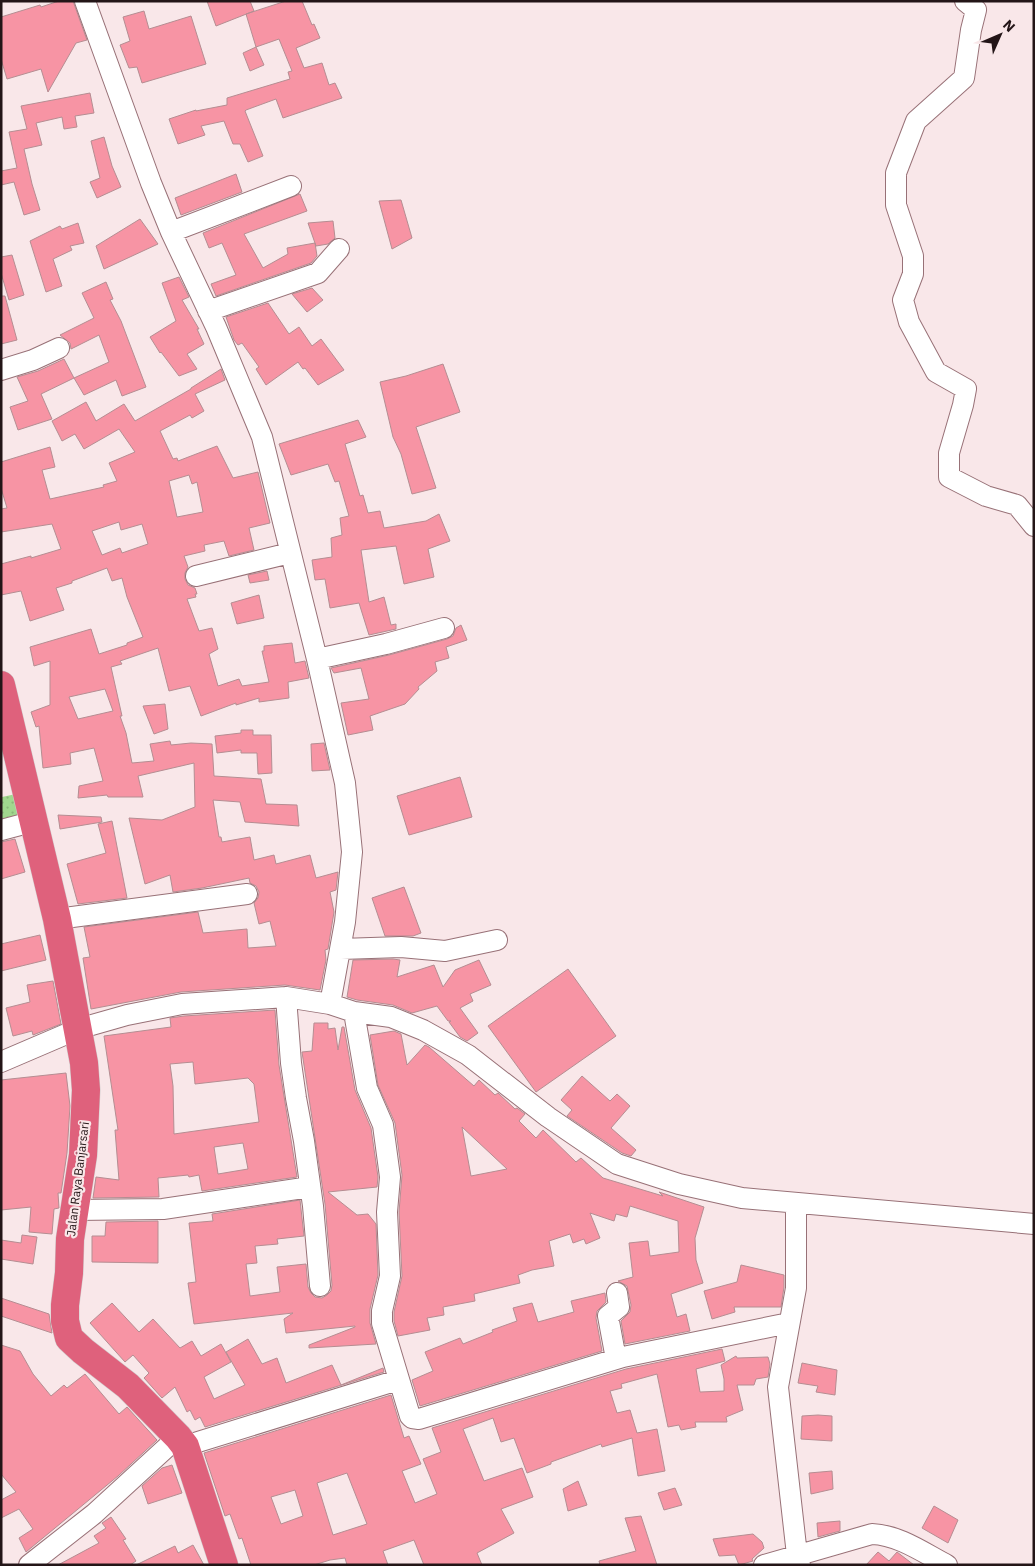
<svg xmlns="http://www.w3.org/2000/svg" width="1035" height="1566" font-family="'IBM Plex Sans',sans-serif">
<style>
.park{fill:url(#park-dots)}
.building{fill:#f794a4;stroke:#b58d92;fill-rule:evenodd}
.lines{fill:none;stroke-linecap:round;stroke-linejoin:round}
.minor-casing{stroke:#987177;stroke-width:22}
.highway-casing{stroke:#cfcccc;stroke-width:29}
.minor{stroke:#fff;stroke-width:20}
.highway{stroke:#df617c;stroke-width:28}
.labels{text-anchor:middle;stroke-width:4.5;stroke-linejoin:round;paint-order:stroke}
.street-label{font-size:12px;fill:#231517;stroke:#f9e7e9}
</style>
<defs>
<pattern id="park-dots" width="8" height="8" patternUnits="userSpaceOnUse" patternTransform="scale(1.25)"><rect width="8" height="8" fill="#a1d78e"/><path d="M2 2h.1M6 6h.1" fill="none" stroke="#8ab87a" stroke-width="1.8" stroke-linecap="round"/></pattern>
</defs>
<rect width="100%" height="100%" fill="#f9e7e9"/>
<path class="park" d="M16 794 22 816 1 821V795L2 797Z"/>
<path class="building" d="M59 1H73L87 40 76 43 48 92 41 69 7 79 1 59V17L40 5 41 7Z
M207 1H250L254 11 216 26Z
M286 1H302L312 25 314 24 320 38 296 48 304 68 322 63 329 85 335 83 342 98 283 118 276 99 246 110 245 111 263 156 248 162 240 144H233L224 121 201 126 205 135 178 144 169 119 196 110V111L227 105V98L290 79 288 72 292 71 279 39 256 47 246 14Z
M144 11 149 29 191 16 206 64 142 83 137 67 129 68 120 45 130 41 123 17Z
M256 47 264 65 250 71 243 53Z
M90 93 94 113 75 116 77 127 64 129 62 117 36 123 42 145 24 149 32 184 40 210 24 215 14 182 1 185V171L17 168 9 132 27 129 21 106Z
M104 137 112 166 121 187 97 198 90 182 100 178 91 141Z
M236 174 242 192 181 215 175 198Z
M300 194 307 211 244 234 263 268 288 254 287 248 315 243 317 256 311 263 216 296 211 284 236 275 222 243 209 248 203 233Z
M401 200 412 238 392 249 379 201Z
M140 219 158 244 104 269 96 246Z
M333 221 335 238 328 244 316 246 308 223Z
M78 223 84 243 70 246 72 250 53 259 62 286 46 292 30 241 60 226 62 229Z
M12 255 24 295 9 300 1 273V257Z
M179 277 189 297 182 300 199 329H197L204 344 187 354 197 369 179 376 161 352 160 353 150 337 176 321 162 283Z
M106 282 113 299 110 300 121 321 146 387 122 396 116 380 84 395 74 378 109 362 99 335 71 349 70 343 60 335 94 318 82 293Z
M312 288 323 300 307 312 292 294Z
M1 296H5L17 340 1 344Z
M268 303 289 334 299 327 312 346 321 339 344 370 318 385 305 368 303 369 298 362 266 385 256 369 259 367 242 343 238 345 234 340 226 317Z
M64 359 74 378 41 394 52 419 18 430 10 407 28 401 17 377 38 371Z
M443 364 460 412 416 427 436 488 412 494 401 454 393 437 380 382 406 376Z
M221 369 225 380 195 394 204 411 192 418 190 415 160 431 173 459 177 458 178 461 217 446 233 478 258 472 270 523 249 528 254 550 229 556 224 541 204 545 205 551 184 556 188 567 185 573V579L188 585 195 588 197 594H195L196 597 187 599 199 631 212 628 218 649 209 654 218 686 239 679 242 686 269 682 262 651H264V646L292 643 295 663 305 661 309 678 288 682 289 698 259 702V698L236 705V703L201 716 190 686 169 691 158 648 120 661 122 664 111 667 122 716H120L126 733 132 763 154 761 150 744 170 741 171 745 191 743 212 744 214 776 261 779 266 804 297 805 299 826 245 822 240 802 213 800 219 837H221L222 842 250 837 254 860 274 855 276 864 310 855 316 878 338 872 336 890 330 892 334 912 328 949 325 950 326 960 320 990 285 985 181 992 91 1009 83 958 90 957 84 927 198 912 203 933 247 929 248 948 276 946 270 921 259 924 254 903 258 898 259 892 256 886 250 883 249 878 202 888 173 892 170 875 145 884 129 818 162 820 195 807 194 763 138 776 143 797H108L107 795 78 798 79 786 103 781 94 748 70 753 71 764 43 768 39 726 36 727 31 712 50 705V661L34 666 30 647 91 629 99 654 127 645V643L143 637 127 597 122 578 112 581 107 568 72 581V583L56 588 64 610 30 621 21 591 1 595V564L31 556V558L61 549 52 524 1 532V509L7 508 1 488V462L50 447 55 467 42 470 50 499 104 487 103 485 117 481 109 463 135 452 119 429 84 449 75 434 62 441 52 421 86 402 96 421 124 404 135 421 191 389V388ZM189 475 192 484 197 482 203 512 177 517 169 481ZM119 522 121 530 142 524 148 544 122 553 120 548 102 555 92 531ZM105 689 113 711 78 719 69 697Z
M358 420 366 437 345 444 360 496 363 495 368 513 380 511 384 528 426 521 439 514 450 541 428 549 434 577 404 584 396 546 361 550 369 602 384 597 391 625 396 624V629L369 635 359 603 330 608 325 579 315 580 312 560 332 557 331 538 342 535 340 518 349 516 339 481 335 482 328 464 291 475 279 444Z
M267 571 269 580 250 583 248 575Z
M259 595 264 618 237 624 231 603Z
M461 625 467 640 446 647 449 658 435 662 437 671 418 687 419 689 405 704 370 716 373 730 348 735 341 703 369 699 361 668 334 673 331 668 389 655 447 639 453 636 456 628Z
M165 704 168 729 154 734 143 706Z
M241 730H253V735H271L272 773 258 774 257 753H241V750L217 753 215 736 241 733Z
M324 743 330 770 312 771 311 744Z
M460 777 472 817 409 835 397 796Z
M58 815 101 817 102 822 60 829Z
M112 821 127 898 78 904 67 864 106 853 98 824Z
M15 839 25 872 1 879V842Z
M404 887 421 933 413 936H385L372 898Z
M40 935 46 960 1 971V944Z
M393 959 400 960 397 977 434 965 443 987 455 970 479 960 491 985 470 994 473 1001 460 1008 478 1033 467 1041 460 1037 449 1022 451 1021H448L437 1006 412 1013 393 1005 357 1000 347 997 353 960Z
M568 969 616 1036 536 1092 488 1026Z
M53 981 61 1024 33 1035 32 1031 13 1036 6 1008 30 1002 27 985Z
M275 1010 279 1065 297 1177 202 1191 199 1175 189 1177 188 1175 158 1178 159 1197 93 1198 96 1177 119 1180 115 1130H118L104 1036 171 1027 170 1018 184 1016ZM193 1062 195 1084 248 1078 254 1084 259 1122 174 1134 173 1086 170 1064ZM243 1143 248 1169 218 1174 214 1147Z
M314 1023H328V1029L335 1028 338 1050 342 1027H344L355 1090 371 1128 378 1177 377 1187 328 1192 357 1215 368 1214 376 1224 378 1275 370 1309V1323L376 1344 309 1348V1345L355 1327V1326L286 1333 284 1319 293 1313 194 1324 188 1283 196 1282 189 1223 213 1221 212 1214 300 1200 304 1236 277 1239 278 1244 255 1246 257 1263 246 1264 250 1296 280 1292 277 1267 306 1264 308 1287 311 1293 315 1297 322 1298 327 1295 331 1291 332 1285 325 1204 302 1052 312 1051Z
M394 1031 401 1034 407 1065 425 1045 429 1047 474 1086 479 1080 495 1095 498 1093 515 1109 517 1108 525 1114 519 1121 536 1138 543 1130 576 1162 581 1158 603 1178 663 1196 659 1192 704 1207 695 1238 696 1260 703 1283 671 1294 677 1317 686 1314 690 1331 625 1344 621 1321 630 1312 631 1305 627 1286 618 1281 633 1277 629 1243 648 1241 650 1256 679 1252 678 1221 630 1206 627 1217 616 1214 614 1221 590 1213 600 1238 586 1244 584 1239 573 1243 570 1234 549 1241 554 1266 532 1270 518 1275 520 1283 474 1294 475 1301 443 1307 444 1315 427 1318 430 1330 398 1336 394 1321V1312L402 1276 399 1212 402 1175 395 1123 378 1085 370 1035ZM462 1127 507 1169 471 1176Z
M66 1073 70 1106 67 1153 61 1193H58L59 1208 54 1209 52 1234 29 1232 31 1207 1 1210V1080Z
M582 1076 610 1101 617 1094 630 1106 611 1128 636 1150 631 1156 622 1153 567 1116 572 1110 561 1100Z
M158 1221V1263L92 1262V1236H105L106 1222Z
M22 1235 37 1237 33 1264 1 1259V1240L21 1243Z
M741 1265 784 1275V1287L781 1307H734L735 1312 712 1319 704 1291 737 1282Z
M605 1293 606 1302 597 1311 596 1318 602 1351 420 1406 412 1380 433 1371 425 1352 460 1338 463 1344 493 1332 492 1330 517 1321 513 1308 532 1303 538 1322 574 1312 571 1301Z
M1 1298 49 1314 52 1333 1 1316Z
M112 1303 139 1332 153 1319 180 1348 192 1341 201 1356 221 1344 231 1362 204 1377 214 1399 245 1385 226 1352 248 1339 262 1364 277 1358 286 1383 332 1365 341 1385 383 1368 384 1372 205 1427 200 1417 195 1420 190 1410 187 1412 175 1387 162 1398 144 1378 149 1373 133 1355 125 1362 90 1323Z
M1 1345 20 1351 33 1374 51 1396 64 1385 67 1388 85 1374 119 1414 127 1407 157 1440 118 1476 26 1552 19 1538 33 1529 19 1509 1 1518V1500L16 1492 1 1474Z
M722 1349 725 1361 696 1369 700 1392 724 1391V1379L721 1365 736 1356 737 1358 768 1357 770 1364 768 1377 756 1379 754 1385H737L743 1410 726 1417 727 1422H695L696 1427 681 1430 679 1425 668 1427 657 1374 621 1384 622 1388 610 1391 617 1413 630 1410 637 1433 657 1429 665 1471 638 1476 632 1438 602 1447 601 1444 551 1462V1464L527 1473 514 1438 501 1442 493 1418 463 1429 484 1481 522 1468 533 1497 501 1509 514 1533 477 1553 482 1565H424L414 1540 383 1551 388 1565H347L345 1558 330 1560 314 1565H251L242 1538 239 1539 230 1514 225 1516 204 1453 391 1395 404 1438 409 1436 421 1464 402 1471 415 1503 437 1494 423 1459 441 1452 432 1428 626 1369ZM347 1473 367 1524 333 1535 317 1483ZM295 1490 303 1516 281 1524 271 1497Z
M802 1363 837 1370 835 1395 816 1392 818 1386 798 1383Z
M818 1415 832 1416V1441L801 1439 802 1416Z
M172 1465 182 1493 148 1504 142 1486 162 1468Z
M832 1471 833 1489 811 1494 809 1473Z
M578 1481 587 1505 568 1511 563 1489Z
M675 1488 682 1505 664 1510 658 1493Z
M934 1506 958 1520 948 1543 922 1528Z
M641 1516 657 1565H600L599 1561 636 1551 625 1518Z
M111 1517 126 1539 123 1540 136 1561 130 1565H58L99 1543 94 1536 106 1528 102 1523Z
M840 1521V1531L818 1537 817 1523Z
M753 1534 762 1542 764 1548 752 1559 753 1561 739 1565 735 1555 719 1556 713 1539Z
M193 1545 204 1565H136L175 1546 178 1553Z
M878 1552 889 1561 897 1552 914 1565H866Z"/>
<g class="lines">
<g class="minor-casing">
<path id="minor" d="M85 1 151 183 171 232 216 327 262 437 317 659 345 783 352 852 345 922 330 1004
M965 1 976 10 971 30 964 78 916 121 896 173V205L913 256V274L903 300 909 322 936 372 966 389 963 405 949 453V477L986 496 1017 505 1034 526
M171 232 291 186
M208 311 318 273 339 249
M1 370 33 360 59 348
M196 576 290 553
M317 659 386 644 444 628
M1 830 35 821
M57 919 247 894
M341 949 401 947 445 951 497 940
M286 997 291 1063 296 1098 304 1141 313 1206 320 1286
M354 1012 367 1088 383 1125 390 1177 387 1212 390 1276 382 1311V1323L410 1416 412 1418 419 1419 623 1357 789 1323
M1 1062 78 1029 127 1015 182 1004 286 997 330 1004 354 1012 391 1017 423 1030 468 1055 548 1117 617 1164 679 1184 742 1198 1034 1224
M796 1203V1288L778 1387 797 1555 800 1565
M75 1210 163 1209 310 1187
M616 1359 608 1316 619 1307 617 1293
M185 1446 398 1380
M29 1565 94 1514 178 1437
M764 1565 872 1534C899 1535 924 1553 947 1565"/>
</g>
<g class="highway-casing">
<path id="highway" d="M1 685 57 919 84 1063 86 1090 83 1155 70 1239 69 1273 65 1305V1321L69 1338 83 1351 128 1386 178 1437 185 1446 224 1565"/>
</g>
<use href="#minor" class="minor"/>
<use href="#highway" class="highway"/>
</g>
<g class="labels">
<g class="street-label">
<text transform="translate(78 1179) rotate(-83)" y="4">Jalan Raya Banjarsari</text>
</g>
</g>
<rect width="1035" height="1566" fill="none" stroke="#231517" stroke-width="5"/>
<g transform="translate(1000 35) rotate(45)" stroke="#f9e7e9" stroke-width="4" paint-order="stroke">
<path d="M0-4L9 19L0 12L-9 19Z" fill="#231517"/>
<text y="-8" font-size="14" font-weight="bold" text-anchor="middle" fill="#231517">N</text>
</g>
</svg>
